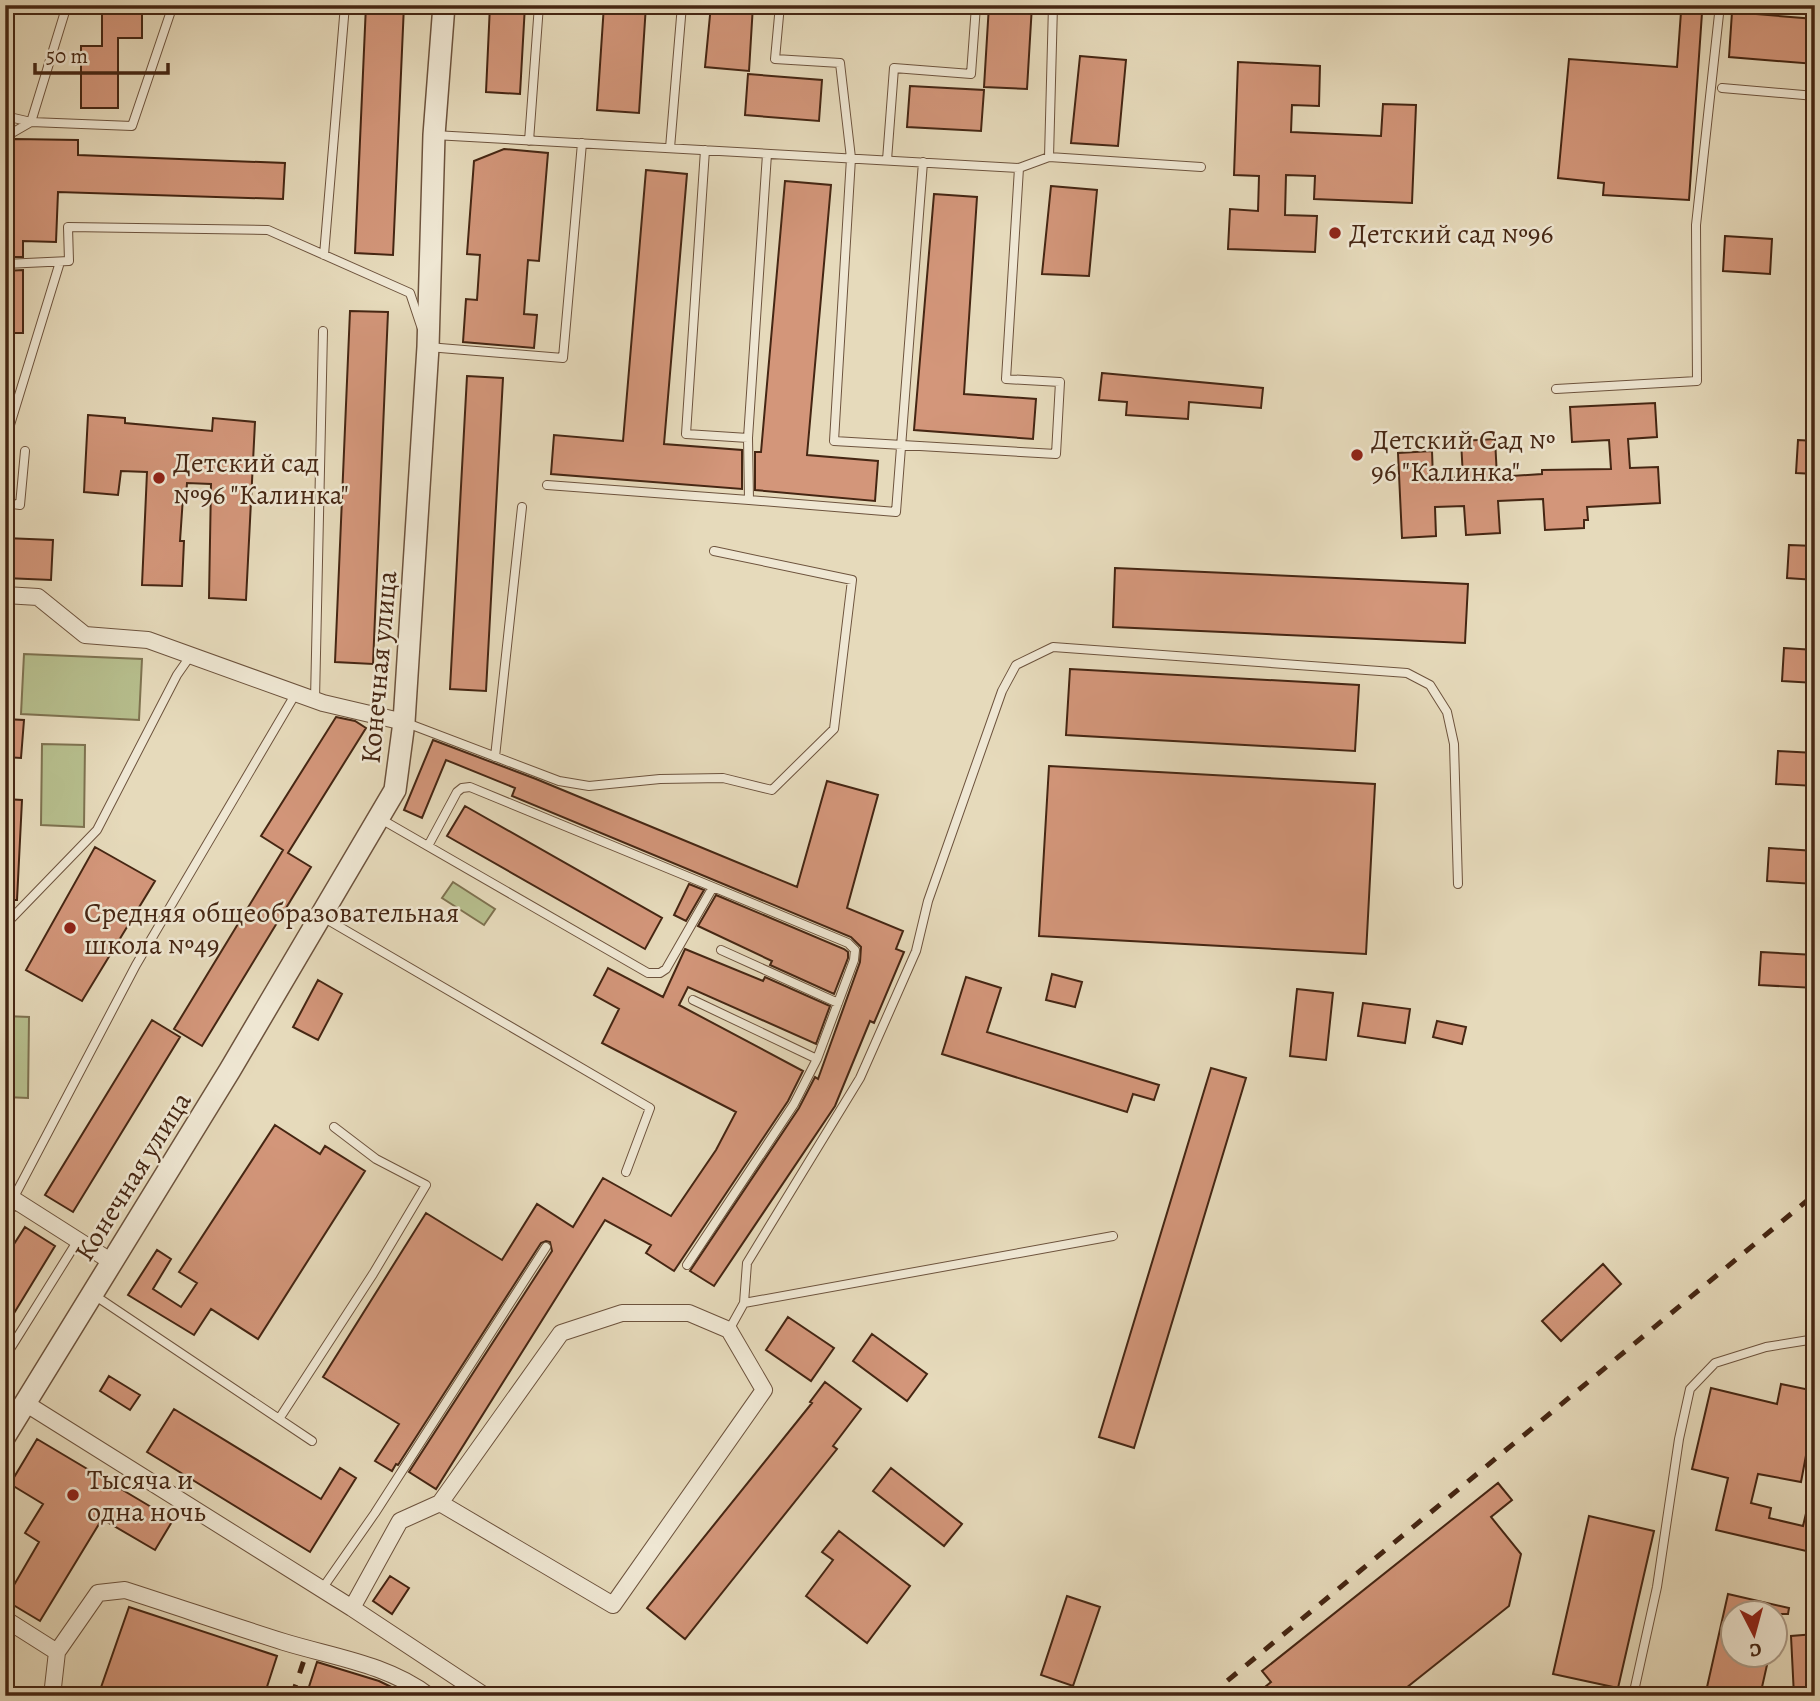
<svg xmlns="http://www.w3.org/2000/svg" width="1820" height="1701" font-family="Alegreya,serif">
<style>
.green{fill:#b7bf8e;stroke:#7e7250;stroke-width:2}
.building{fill:#d3967a;stroke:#452613;stroke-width:2}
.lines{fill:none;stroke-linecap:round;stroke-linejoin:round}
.service-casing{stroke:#6d533d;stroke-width:10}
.minor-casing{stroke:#6d533d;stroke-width:18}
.tertiary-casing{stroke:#6d533d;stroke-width:24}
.service{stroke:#efe7d3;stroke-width:8}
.minor{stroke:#efe7d3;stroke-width:16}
.tertiary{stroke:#efe7d3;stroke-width:21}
.rail{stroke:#452613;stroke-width:5;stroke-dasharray:12 12;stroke-linecap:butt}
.poi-dot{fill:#8f2418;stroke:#efe7d3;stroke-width:2.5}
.labels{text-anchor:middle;stroke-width:5;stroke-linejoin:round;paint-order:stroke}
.poi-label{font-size:28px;fill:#452613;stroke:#efe7d3;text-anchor:start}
.street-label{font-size:28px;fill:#452613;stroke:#efe7d3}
</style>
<rect width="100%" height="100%" fill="#e6dabb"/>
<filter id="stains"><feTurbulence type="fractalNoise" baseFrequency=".00286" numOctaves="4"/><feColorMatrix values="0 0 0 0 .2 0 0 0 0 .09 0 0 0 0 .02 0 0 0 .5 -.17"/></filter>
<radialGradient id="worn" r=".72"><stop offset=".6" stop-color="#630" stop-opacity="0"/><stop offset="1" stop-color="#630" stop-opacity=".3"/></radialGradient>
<path class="green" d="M24 654 142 659 139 720 21 714Z
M42 744 85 745 84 827 41 825Z
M453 882 495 909 484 925 442 898Z
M5 1016 29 1017 28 1098 5 1097Z"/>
<path class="building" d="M102 5H142V38H118V108H81V46H102Z
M366 5H404L393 255 355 253Z
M490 5H525L520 94 486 92Z
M604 5H646L639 113 597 110Z
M711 5H753L749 71 705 67Z
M989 5H1032L1027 89 984 87Z
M1681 12 1702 13 1689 200 1603 195 1604 183 1558 178 1569 59 1677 67Z
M1732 12 1815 19V64L1729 57Z
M1080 56 1126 60 1118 146 1071 143Z
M1238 62 1320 66 1319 106 1292 105 1291 132 1381 136 1383 104 1416 105 1412 203 1314 199 1315 176 1286 175 1285 215 1317 216 1315 252 1228 249 1230 209 1258 211 1259 176 1234 175Z
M748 74 822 80 819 121 745 115Z
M910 86 984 90 981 131 907 127Z
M15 139 78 140V155L285 163 283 199 58 192 56 242 23 241V257H5V168H10L11 141Z
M504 149 548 153 539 261 528 260 524 314 537 315 534 348 463 342 466 299 477 300 480 255 467 254 474 161Z
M646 170 687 174 664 444 742 450V489L551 474 554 435 623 441Z
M785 181 831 185 807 455 878 461 875 501 755 490V452H761Z
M1051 186 1097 190 1089 276 1042 274Z
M934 194 977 197 964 394 1036 399 1033 439 914 430Z
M1725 236 1772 239 1770 274 1723 271Z
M23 270V333H5V271Z
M350 311 388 312 373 664 335 662Z
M1102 373 1263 388 1261 408 1189 402 1188 419 1126 415 1127 402 1099 400Z
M467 376 503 378 486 691 450 689Z
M1655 403 1657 437 1628 439 1630 468 1658 467 1660 503 1587 507 1588 520H1584V528L1545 530 1543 499 1498 501 1500 533 1466 535 1464 506 1435 507 1436 536 1402 538 1398 453 1432 451 1433 479 1463 477 1461 441 1495 439 1497 477 1542 474V470L1611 469 1609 440 1572 442 1570 407Z
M88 415 125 418V423L212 431 213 418 255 422 246 600 209 598 211 484 187 483 186 497H183L180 541H184L182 586 142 585 147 472 121 471 118 495 84 492Z
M1798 440 1815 441V474L1796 473Z
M5 538 53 540 51 580 5 578Z
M1789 545 1815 546V580L1787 578Z
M1115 568 1468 584 1465 643 1113 627Z
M1784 648 1815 650V683L1782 681Z
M1070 669 1359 685 1355 751 1066 735Z
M336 717 355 721 366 728 288 853 311 867 202 1046 174 1029 283 850 261 836Z
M5 719 24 720 21 758 5 757Z
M433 740 536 779 797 887 827 781 878 795 847 908 903 931 896 949 904 952 874 1023 870 1021 835 1106 714 1286 690 1271 799 1108 815 1077 818 1079 860 962 861 947 851 937 512 796 515 788 446 760 422 818 404 810Z
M1778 751 1815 753V786L1776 784Z
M1049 766 1375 784 1366 954 1039 936Z
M5 799 22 800 17 900H5Z
M465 806 662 918 645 949 447 836Z
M95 847 155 881 82 1001 26 970Z
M1769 848 1815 851V884L1767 881Z
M689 884 704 890 686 921 674 915Z
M716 895 844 949 848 952V958L834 994 770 965 772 961 698 926Z
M685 949 763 981 765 977 830 1006 816 1044 688 987 679 1005 803 1071 788 1101 674 1271 646 1253 651 1245 605 1220 436 1489 409 1472 552 1251 550 1242 546 1241 541 1243 398 1465 396 1464 392 1471 375 1461 399 1424 323 1377 426 1213 502 1260 537 1204 573 1227 603 1178 671 1216 716 1150 736 1112 602 1043 619 1009 594 995 608 968 663 997Z
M1761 952 1815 955V988L1759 985Z
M1052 974 1082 982 1075 1007 1046 1000Z
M966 977 1001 988 987 1032 1159 1085 1154 1100 1133 1094 1127 1112 942 1054Z
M318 980 342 994 318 1040 293 1027Z
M1297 989 1333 993 1326 1060 1290 1056Z
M1363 1003 1410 1009 1405 1043 1358 1036Z
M152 1020 180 1037 73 1212 45 1195Z
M1437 1021 1466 1027 1462 1044 1433 1037Z
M1211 1068 1246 1078 1134 1448 1099 1437Z
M275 1125 320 1154 325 1146 365 1171 258 1339 211 1309 194 1335 128 1295 157 1250 171 1259 153 1289 181 1307 197 1283 179 1272Z
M25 1227 55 1246 5 1328V1258Z
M1603 1264 1621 1284 1561 1341 1542 1321Z
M788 1317 834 1348 811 1381 766 1350Z
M872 1334 927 1374 907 1401 853 1361Z
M109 1376 140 1395 130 1410 100 1391Z
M825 1382 861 1409 833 1446 837 1449 685 1639 647 1608 812 1403 810 1402Z
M1781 1384 1815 1391V1430L1811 1429 1801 1482 1758 1474 1751 1503 1771 1508 1769 1518 1803 1526 1809 1501 1815 1502V1553L1716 1530 1728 1478 1692 1469 1711 1388 1777 1404Z
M174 1409 321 1499 340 1468 356 1478 310 1552 147 1452Z
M37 1439 173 1520 155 1550 102 1519 40 1621 5 1600V1580L14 1585 39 1542 25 1533 43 1504 10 1484Z
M891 1468 962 1524 944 1546 873 1491Z
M1498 1483 1512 1500 1491 1517 1521 1554 1509 1606 1396 1696H1254L1271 1682 1262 1671Z
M1589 1516 1654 1531 1618 1688 1553 1674Z
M839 1531 910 1586 867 1643 806 1596 833 1560 822 1552Z
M390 1576 409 1588 392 1614 373 1601Z
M1728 1594 1789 1608 1788 1614H1732V1656H1769L1760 1696H1705Z
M1067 1596 1100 1607 1073 1686 1041 1675Z
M129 1607 277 1656 264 1696H98Z
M1815 1634V1696H1794L1791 1636Z
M317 1662 379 1681 410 1696H306Z"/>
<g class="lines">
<g class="service-casing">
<path id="service" d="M780 5 775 59 840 63 851 158 834 441 1056 454 1060 382 1006 379 1019 168
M1722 88 1815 96
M5 116 31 122 67 5
M434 135 1019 168 1049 157 1053 5
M5 137 31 122 132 126 173 5
M529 141 539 5
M670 148 682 5
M705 150 686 434 748 438 767 154
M1049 157 1201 167
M887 160 894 68 971 74 976 6 962 5
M324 255 345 5
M5 264 69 261 68 227 268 230 410 293 422 329
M428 347 563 358 582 143
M1556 389 1697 381 1696 225 1720 5
M5 441 60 262
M547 485 749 500 748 438
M749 500 896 512 923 162
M5 503 20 505 25 451
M315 700 323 331
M404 722 559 781 589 786 660 779 723 778 772 790 834 729 852 580 714 551
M495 757 522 507
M379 818 648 973H660L666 969 713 887 470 787 462 788 457 792 428 846
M321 916 650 1108 626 1172
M5 925 97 830 177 675 191 655
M721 950 838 1003
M693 1000 817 1059
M13 1199 136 965 296 693
M687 1265 794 1104 817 1059 854 960 855 950 848 943 713 887
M94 1295 312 1441
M744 1303 747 1263 860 1078 916 951 928 901 1002 691 1016 665 1053 647 1407 673 1430 685 1447 712 1454 744 1458 884
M729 1330 744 1303 1113 1236
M5 1357 78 1240
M279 1419 373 1274 426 1185 376 1159 334 1127
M322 1589 375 1513 546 1247
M1633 1696 1657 1587 1679 1439 1690 1389 1715 1363 1766 1347 1815 1339"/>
</g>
<g class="minor-casing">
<path id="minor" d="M5 595 38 597 85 635 148 640 323 703 404 722
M5 1211 13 1199 112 1262
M25 1403 352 1608 485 1696
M352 1608 400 1521 440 1503 613 1605 764 1390 729 1330 689 1313H622L561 1333 440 1503
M5 1619 57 1652 52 1696
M57 1652 98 1593 125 1590C178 1607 230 1625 284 1642 333 1657 387 1664 429 1696"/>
</g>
<g class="tertiary-casing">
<path id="tertiary" d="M5 1436 230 1070 395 790 404 722 428 347 434 135 444 5"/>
</g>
<use href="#service" class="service"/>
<use href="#minor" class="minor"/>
<use href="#tertiary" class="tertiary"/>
<path class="rail" d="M1814 918 1815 919
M292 1696 305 1657
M1209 1696 1815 1194"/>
</g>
<g class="poi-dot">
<circle cx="1335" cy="233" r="7"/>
<circle cx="1357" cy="455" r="7"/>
<circle cx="159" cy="478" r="7"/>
<circle cx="70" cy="928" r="7"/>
<circle cx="73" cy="1495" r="7"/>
</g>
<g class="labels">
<g class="poi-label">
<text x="1349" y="243">Детский сад №96</text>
<text x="1371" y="449">Детский Сад №<tspan x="1371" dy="32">96 "Калинка"</tspan></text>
<text x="173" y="472">Детский сад<tspan x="173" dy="32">№96 "Калинка"</tspan></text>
<text x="84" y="922">Средняя общеобразовательная<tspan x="84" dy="32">школа №49</tspan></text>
<text x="87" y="1489">Тысяча и<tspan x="87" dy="32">одна ночь</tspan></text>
</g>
<g class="street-label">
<text transform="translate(378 667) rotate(-85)" y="10">Конечная улица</text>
<text transform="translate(132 1176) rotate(-58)" y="10">Конечная улица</text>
</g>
</g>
<rect width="1820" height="1701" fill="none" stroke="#e6dabb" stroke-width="28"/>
<rect x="7" y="7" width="1806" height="1687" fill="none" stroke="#452613" stroke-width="3.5"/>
<rect x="14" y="14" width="1792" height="1673" fill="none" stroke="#452613" stroke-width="2"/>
<g transform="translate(1754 1634) rotate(174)"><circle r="33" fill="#efe7d3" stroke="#ab9a86" stroke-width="2"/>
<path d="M0-5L12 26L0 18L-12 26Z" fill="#8f2418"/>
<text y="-10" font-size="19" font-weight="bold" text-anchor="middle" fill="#452613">С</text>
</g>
<path d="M35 63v10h133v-10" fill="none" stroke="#452613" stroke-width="3.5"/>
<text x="46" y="63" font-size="21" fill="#452613" stroke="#efe7d3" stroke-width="5" paint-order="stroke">50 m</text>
<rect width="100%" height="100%" filter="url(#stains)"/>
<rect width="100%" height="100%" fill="url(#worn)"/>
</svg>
